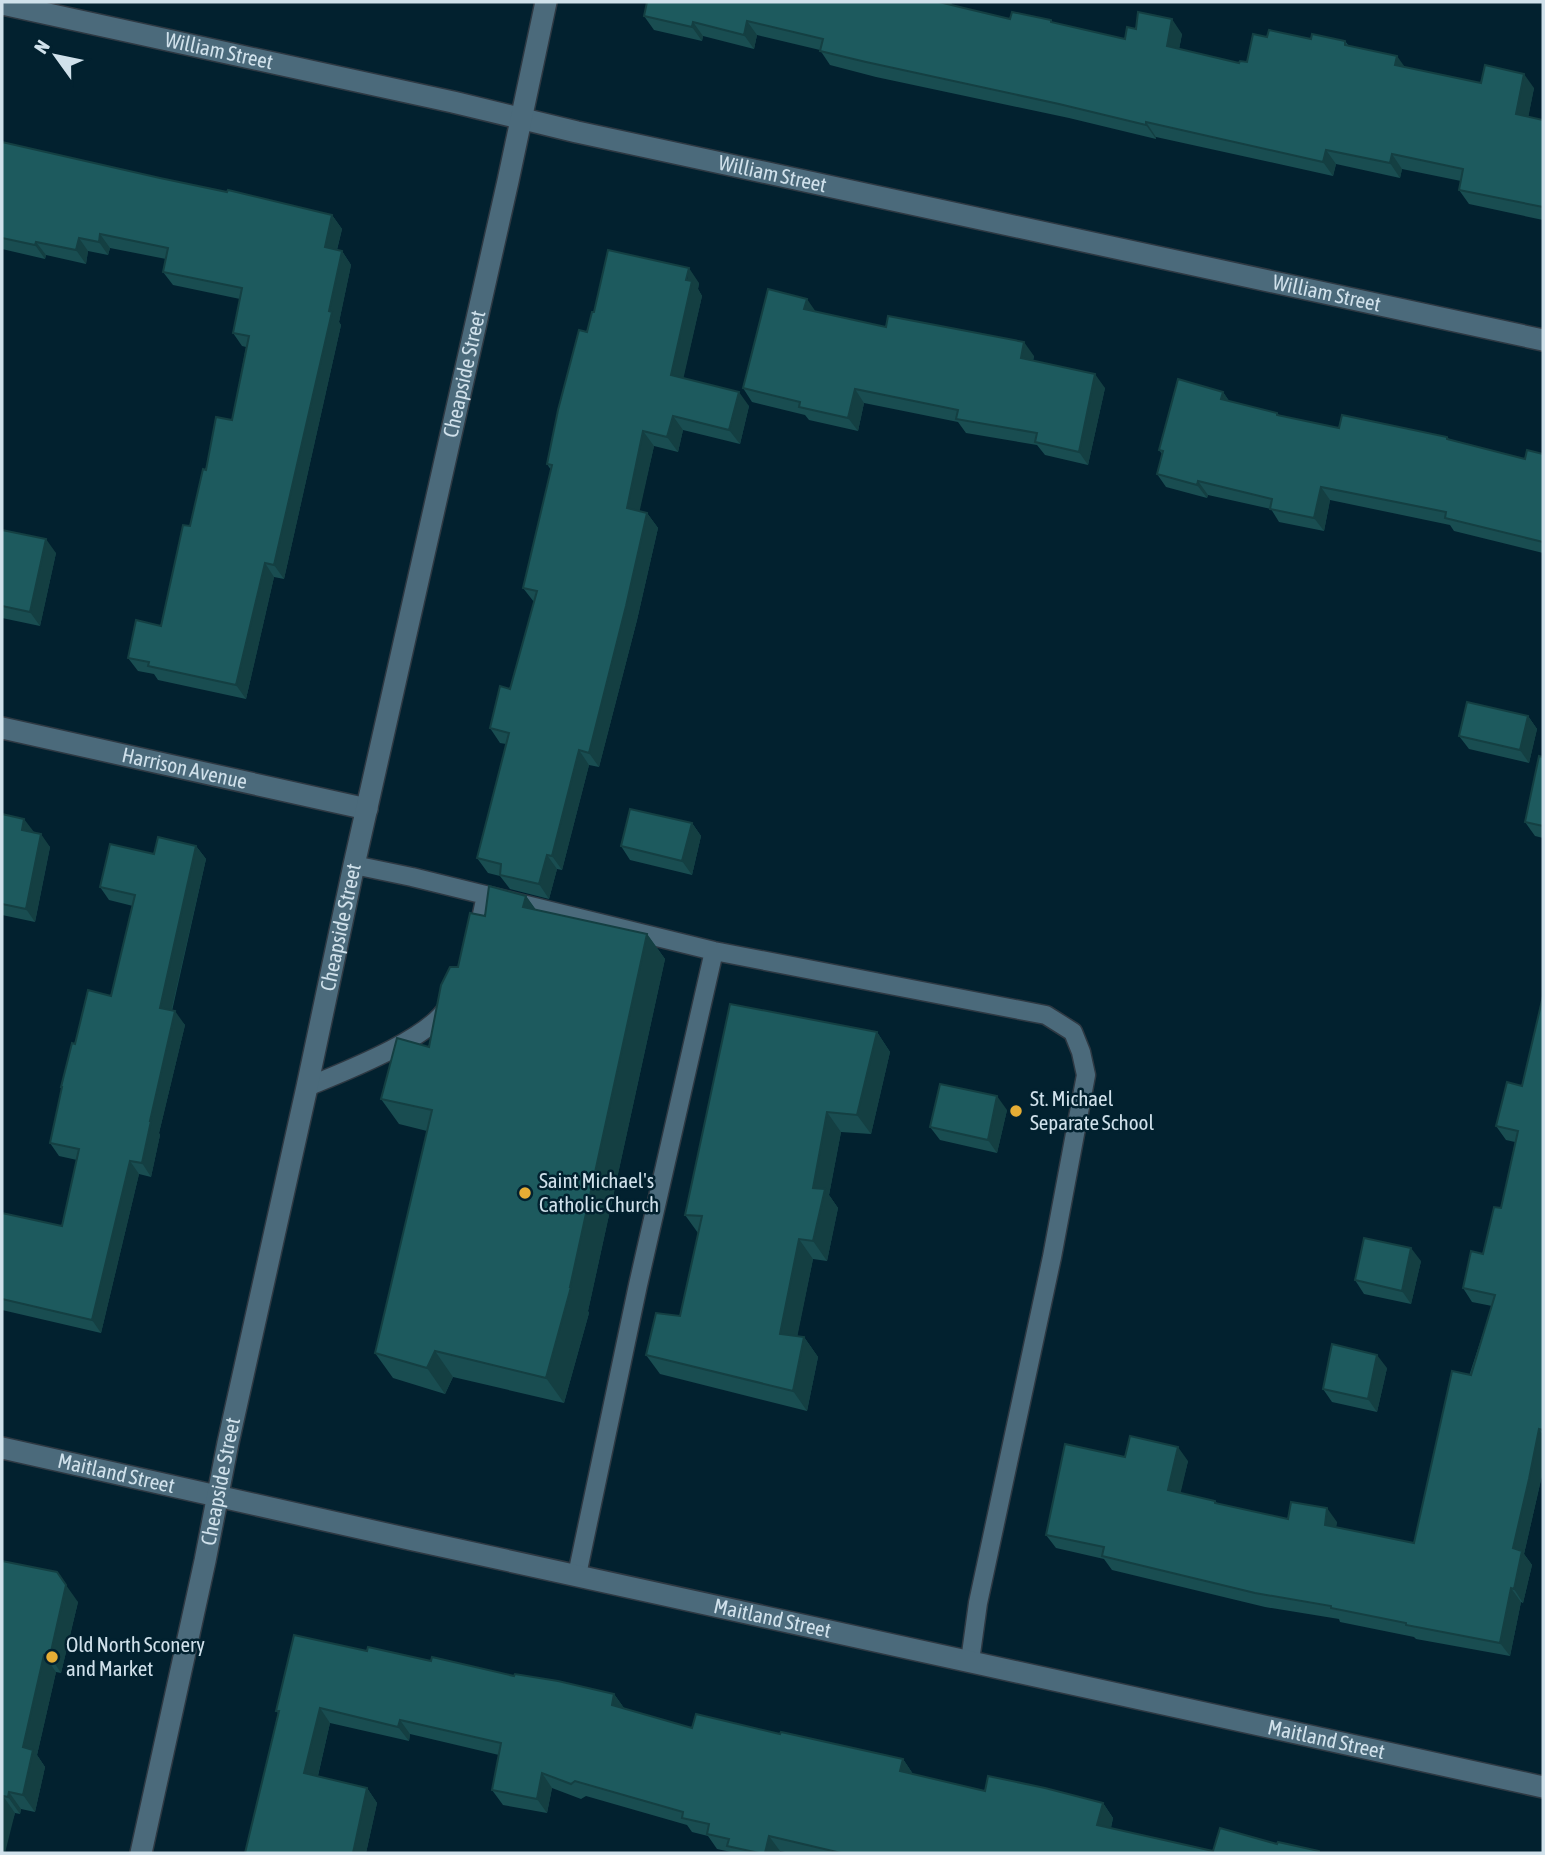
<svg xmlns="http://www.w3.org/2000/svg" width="1545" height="1855" font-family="'Asap Condensed',sans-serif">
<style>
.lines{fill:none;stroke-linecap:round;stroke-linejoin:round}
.service-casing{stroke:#2e3943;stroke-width:21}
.minor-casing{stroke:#2e3943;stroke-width:24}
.tertiary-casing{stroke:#2e3943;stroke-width:24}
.service{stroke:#4b6a7b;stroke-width:18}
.minor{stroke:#4b6a7b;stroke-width:21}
.tertiary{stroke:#4b6a7b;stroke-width:21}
.wall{fill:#194d51}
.shaded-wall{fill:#143f42}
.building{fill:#1d5a5e;stroke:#143f42;stroke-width:2}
.poi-dot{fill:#e5ad35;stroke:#02212f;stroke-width:2.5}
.labels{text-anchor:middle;stroke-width:5;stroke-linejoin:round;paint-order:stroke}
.street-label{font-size:21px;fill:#d0e1eb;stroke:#02212f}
.poi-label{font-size:21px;fill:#d0e1eb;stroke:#02212f;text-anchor:start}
</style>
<rect width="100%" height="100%" fill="#02212f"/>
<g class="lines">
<g class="service-casing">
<path id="service" d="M354 865 412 877 714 951 1046 1015 1073 1032 1081 1052 1086 1075 1052 1257 978 1603 970 1661
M477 938 486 895
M307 1087C343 1072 430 1039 448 1006
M577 1575 638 1285 714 951"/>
</g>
<g class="minor-casing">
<g id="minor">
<path id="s1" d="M2 4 453 102 577 132 1543 340"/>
<path id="s2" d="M2 728 367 809"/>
<path id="s3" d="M2 1448 409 1539 1543 1787"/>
</g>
</g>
<g class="tertiary-casing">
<g id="tertiary">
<path id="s4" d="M141 1853 205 1561 228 1443 307 1087 354 865 508 181 546 2"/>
</g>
</g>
<use href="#service" class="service"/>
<use href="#minor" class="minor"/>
<use href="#tertiary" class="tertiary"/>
</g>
<path class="wall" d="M951 5 1010 19 1053 23 1125 39 1182 34 1179 49 1239 63 1247 62 1267 37 1345 41 1349 46 1405 67 1481 83 1534 88 1528 117 1543 120V220L1469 204 1459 190 1461 181 1402 169 1400 178 1336 164 1333 176 1156 137V139L1069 118 876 77 830 65 820 50 757 35 754 49 703 36 702 41 654 30 644 16Z
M2 142 160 178 332 215 342 229 337 250 342 251 351 265 339 322 341 325 284 579 274 577 246 699 158 680 154 674 138 671 128 658 161 626 206 470 232 420 246 347 242 346 233 333 240 299 173 285 163 272 166 259 110 248 108 255 88 251 86 264 46 255 45 259 2 249Z
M699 283 698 289 702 296 683 378 749 406 740 444 683 430 678 452 654 446 639 511 647 513 658 528 637 620 599 767 589 765 562 870 557 869 549 899 510 889 500 876 488 873 477 858 506 744 500 743 490 728 510 689 534 602 523 588 551 470 547 464 587 332 594 312Z
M816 312 886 327 1034 356 1033 361 1105 388 1088 465 1045 455 1037 445 966 433 958 422 864 403 858 431 809 420 805 415 752 402 743 388Z
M1223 392 1229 401 1277 413 1280 416 1339 428 1447 437 1449 439 1525 459 1543 454V553L1454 531 1450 525 1330 500 1324 531 1279 522 1271 509 1208 495 1207 498 1166 487 1157 474 1162 454 1159 450Z
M2 530 56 553 40 626 2 618Z
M1528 716 1537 729 1529 763 1469 749 1459 736Z
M1543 757V838L1535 836 1525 822Z
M2 814 34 832 50 847 35 922 2 915Z
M692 823 701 836 692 875 630 860 621 846Z
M196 846 206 859 172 1011 185 1025 159 1133 160 1135 151 1177 139 1174 101 1333 2 1310V1213L62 1226 77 1160 59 1156 50 1143 62 1088 61 1087 75 1044 111 996 133 906 109 900 100 887 154 854Z
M526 896 536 910 647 934 665 959 588 1311 589 1313 564 1403 453 1377 445 1394 393 1378 375 1353 427 1131 399 1124 381 1099 429 1047 458 967 485 916Z
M1543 996V1471L1524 1554 1532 1565 1523 1603 1521 1602 1510 1656 1416 1639 1414 1637 1340 1622 1339 1619 1265 1607 1112 1570 1104 1559 1056 1548 1046 1535 1125 1457 1188 1461 1180 1493 1215 1501 1217 1503 1288 1519 1337 1522 1336 1527 1414 1543 1492 1306 1472 1302 1463 1288 1483 1254 1501 1208 1515 1142 1506 1140 1496 1126 1522 1086Z
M877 1032 890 1052 871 1134 841 1132 829 1195 838 1208 827 1261 813 1259 797 1336 804 1337 818 1357 807 1411 660 1374 646 1355 680 1316 698 1233 685 1215Z
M1007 1110 997 1153 940 1140 930 1127Z
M1421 1261 1411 1304 1364 1294 1355 1280Z
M1387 1368 1377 1412 1332 1402 1323 1389Z
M2 1561 78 1602 61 1673 56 1672 37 1755 45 1767 35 1812 21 1809 20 1814 15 1813 2 1853Z
M294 1635 367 1651 368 1647 431 1661 432 1657 514 1676 515 1674 558 1681 614 1694 624 1708 692 1728 696 1714 780 1734 781 1732 903 1759 913 1774 985 1791 988 1776 1045 1788 1103 1803 1113 1818 1111 1828 1213 1851 1220 1828 1277 1844 1278 1842 1319 1851 1321 1853H790L780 1851 779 1853H732L731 1852 717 1849 708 1836 692 1832 687 1825 586 1796 581 1799 552 1788 547 1813 503 1805 492 1790 499 1755 410 1734 409 1741 330 1723 318 1776 367 1788 377 1803 366 1853H245L278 1713 276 1711Z"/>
<path class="shaded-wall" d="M939 2H952L949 17Z
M1172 19 1182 34 1177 60 1167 46Z
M747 21 757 35 754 49 744 35Z
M693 22 703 36 702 41 692 27Z
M1397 56 1407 70 1395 65Z
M1524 74 1534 88 1526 129 1516 114Z
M1146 122 1156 137V139L1146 125Z
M1326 150 1336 164 1333 176 1323 162Z
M1392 154 1402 169 1400 178 1390 163Z
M332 215 342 229 334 261 325 247Z
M100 234 110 248 108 255 99 242Z
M79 238 88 251 86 264 76 250Z
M36 242 46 255 45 259 35 245Z
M342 251 351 265 339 322 341 325 284 579 274 565Z
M689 268 699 283 698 289 702 296 681 389 671 375Z
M807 299 816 312 804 309Z
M1024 342 1034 356 1030 371 1021 358Z
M1095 374 1105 388 1088 465 1079 452Z
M855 389 864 403 858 431 848 418Z
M739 392 749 406 740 444 729 430Z
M1223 392 1232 405 1221 399Z
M673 416 683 430 678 452 667 437Z
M643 431 654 446 637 523 627 508Z
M1198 481 1208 495 1207 498 1197 485Z
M1321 487 1330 500 1324 531 1314 518Z
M647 513 658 528 637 620 599 767 589 753Z
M46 539 56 553 40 626 30 612Z
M265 563 274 577 246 699 236 685Z
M1528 716 1537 729 1529 763 1520 750Z
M579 750 589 765 562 870 552 856Z
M24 819 34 832 22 830Z
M692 823 701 836 692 875 682 861Z
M41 834 50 847 35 922 26 909Z
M196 846 206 859 169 1021 160 1008Z
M547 855 557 869 549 899 539 884Z
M526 896 544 921 523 907Z
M647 934 665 959 588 1311 589 1313 564 1403 546 1378 570 1287Z
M175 1011 185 1025 159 1133 160 1135 151 1177 142 1163 150 1121Z
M877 1032 890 1052 871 1134 857 1115Z
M997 1096 1007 1110 997 1153 988 1140Z
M827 1112 841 1132 829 1195 838 1208 827 1261 813 1241V1188Z
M130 1161 139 1174 101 1333 92 1320Z
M799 1239 813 1259 794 1353 780 1334Z
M1411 1248 1421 1261 1411 1304 1402 1291Z
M804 1337 818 1357 807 1411 793 1391Z
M435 1351 453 1377 445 1394 427 1368Z
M1377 1355 1387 1368 1377 1412 1368 1399Z
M1539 1429 1543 1435V1471L1524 1554 1532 1565 1523 1603 1514 1589 1513 1548Z
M1178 1447 1188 1461 1178 1504 1168 1490Z
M1327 1508 1337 1522 1334 1538 1325 1525Z
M66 1585 78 1602 61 1673 50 1656Z
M1511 1588 1521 1602 1510 1656 1500 1643Z
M44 1655 56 1672 37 1755 45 1767 35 1812 23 1795V1747Z
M614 1694 624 1708 612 1705Z
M320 1708 330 1723 315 1788 304 1773Z
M400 1720 410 1734 409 1741 398 1727Z
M903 1759 913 1774 910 1786 900 1771Z
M542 1773 552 1788 547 1813 537 1799Z
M367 1788 377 1803 366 1853H353Z
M9 1792 21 1809 20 1814 8 1797Z
M3 1796 15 1813 5 1853H2V1802Z
M1103 1803 1113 1818 1108 1839 1097 1825Z
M769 1836 780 1851 779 1853H765Z"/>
<path class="building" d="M647 2H939L1010 19 1012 12 1051 20V22L1125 39 1127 27 1136 29 1138 12 1172 19 1167 46 1239 63 1240 61 1247 62 1253 34 1267 37 1269 30 1311 39 1312 34 1345 41V45L1397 56 1395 65 1481 83 1485 65 1524 74 1516 114 1543 120V207L1459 190 1463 169 1392 154 1390 163 1326 150 1323 162 1146 122V125L1059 104 866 62 820 51 823 39 747 21 744 35 693 22 692 27 644 16Z
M2 142 160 178 227 192 228 190 332 215 325 247 342 251 329 311 332 312 274 565 265 563 236 685 148 666 149 662 128 658 136 620 161 626 183 525 190 526 203 469 206 470 216 417 232 420 249 336 233 333 242 288 163 272 168 248 100 234 99 242 79 238 76 250 36 242 35 245 2 238Z
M608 250 689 268 686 280 692 281 671 375 739 392 729 430 673 416 667 437 643 431 627 508 647 513 626 606 589 753 579 750 552 856 547 855 539 884 500 875 501 864 477 858 509 733 490 728 500 686 510 689 537 591 523 588 552 465 547 464 558 410 579 330 587 332 592 312H594Z
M768 289 807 299 804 309 886 327 888 316 1024 342 1021 358 1095 374 1079 452 1035 442 1037 433 956 419 958 410 855 389 848 418 799 407 800 402 743 388Z
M1178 379 1223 392 1221 399 1277 413V415L1339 428 1342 415 1447 437V439L1525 459 1527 450 1543 454V542L1445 518 1446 512 1321 487 1314 518 1270 509 1272 499 1198 481 1197 485 1157 474 1163 451 1159 450Z
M2 530 46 539 30 612 2 606Z
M1467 702 1528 716 1520 750 1459 736Z
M1539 756 1543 757V826L1525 822Z
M630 809 692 823 682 861 621 846Z
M2 814 24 819 22 830 41 834 26 909 2 904Z
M158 837 196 846 160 1008 175 1011 150 1121H151L142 1163 130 1161 92 1320 2 1299V1213L62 1226 79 1149 50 1143 62 1087H61L72 1043 75 1044 88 990 111 996 135 895 100 887 110 844 154 854Z
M489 886 526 896 523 907 647 934 570 1287H571L546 1378 435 1351 427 1368 375 1353 432 1110 381 1099 397 1038 429 1047 441 985 450 967H458L470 913 485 916Z
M1543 996V1430L1539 1429 1529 1479 1513 1548 1522 1551 1514 1589 1511 1588 1500 1643 1406 1625V1623L1331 1608V1606L1255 1593 1102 1556 1104 1547 1046 1535 1065 1444 1125 1457 1130 1436 1178 1447 1168 1490 1215 1501V1503L1288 1519 1291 1502 1327 1508 1325 1525 1414 1543 1452 1371 1471 1375 1495 1295 1463 1288 1471 1251 1483 1254 1494 1207 1501 1208 1518 1131 1496 1126 1507 1082 1522 1086Z
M730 1004 877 1032 857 1115 827 1112 813 1188 825 1189 813 1241 799 1239 780 1334 804 1337 793 1391 646 1355 656 1313 680 1316 702 1216 685 1215Z
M940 1084 997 1096 988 1140 930 1127Z
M1364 1238 1411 1248 1402 1291 1355 1280Z
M1332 1344 1377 1355 1368 1399 1323 1389Z
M2 1561 57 1572 66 1585 50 1656 44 1655 23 1747 33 1750 23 1795 9 1792 8 1797 3 1796 2 1802Z
M294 1635 367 1651 368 1647 431 1661 432 1657 514 1676 515 1674 558 1681 614 1694 612 1705 692 1728 696 1714 780 1734 781 1732 903 1759 900 1771 985 1791 988 1776 1045 1788 1103 1803 1097 1825 1213 1851 1220 1828 1277 1844 1278 1842 1319 1851V1853H841L769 1836 765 1853H759L727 1846 729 1839 707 1834 709 1824 682 1818 683 1812 575 1781 571 1784 542 1773 537 1799 492 1790 501 1743 400 1720 398 1727 320 1708 304 1773 367 1788 353 1853H245L279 1711H276Z"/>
<g class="poi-dot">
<circle cx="1016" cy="1111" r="7"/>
<circle cx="525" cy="1193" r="7"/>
<circle cx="52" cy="1657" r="7"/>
</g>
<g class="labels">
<g class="street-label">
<text dy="7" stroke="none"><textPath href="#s1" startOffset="222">William Street</textPath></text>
<text dy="7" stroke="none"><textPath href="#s1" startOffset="789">William Street</textPath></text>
<text dy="7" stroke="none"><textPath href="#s1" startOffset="1356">William Street</textPath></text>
<text dy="7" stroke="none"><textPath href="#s4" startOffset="1514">Cheapside Street</textPath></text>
<text dy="7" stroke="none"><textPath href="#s2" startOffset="187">Harrison Avenue</textPath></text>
<text dy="7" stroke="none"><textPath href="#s4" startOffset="947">Cheapside Street</textPath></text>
<text dy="7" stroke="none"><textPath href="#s3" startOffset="117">Maitland Street</textPath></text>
<text dy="7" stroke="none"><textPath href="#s4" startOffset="380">Cheapside Street</textPath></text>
<text dy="7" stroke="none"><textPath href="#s3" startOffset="789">Maitland Street</textPath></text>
<text dy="7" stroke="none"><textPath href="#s3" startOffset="1356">Maitland Street</textPath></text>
</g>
<g class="poi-label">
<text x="1030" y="1106">St. Michael<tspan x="1030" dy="24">Separate School</tspan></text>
<text x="539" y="1188">Saint Michael's<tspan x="539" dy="24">Catholic Church</tspan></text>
<text x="66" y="1652">Old North Sconery<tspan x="66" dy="24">and Market</tspan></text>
</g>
</g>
<rect width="1545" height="1855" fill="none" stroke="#d0e1eb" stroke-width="7"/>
<g transform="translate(56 56) rotate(303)" stroke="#02212f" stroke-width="5" paint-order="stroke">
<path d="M0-5L12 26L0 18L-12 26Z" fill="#d0e1eb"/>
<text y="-10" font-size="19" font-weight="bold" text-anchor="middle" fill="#d0e1eb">N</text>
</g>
</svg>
